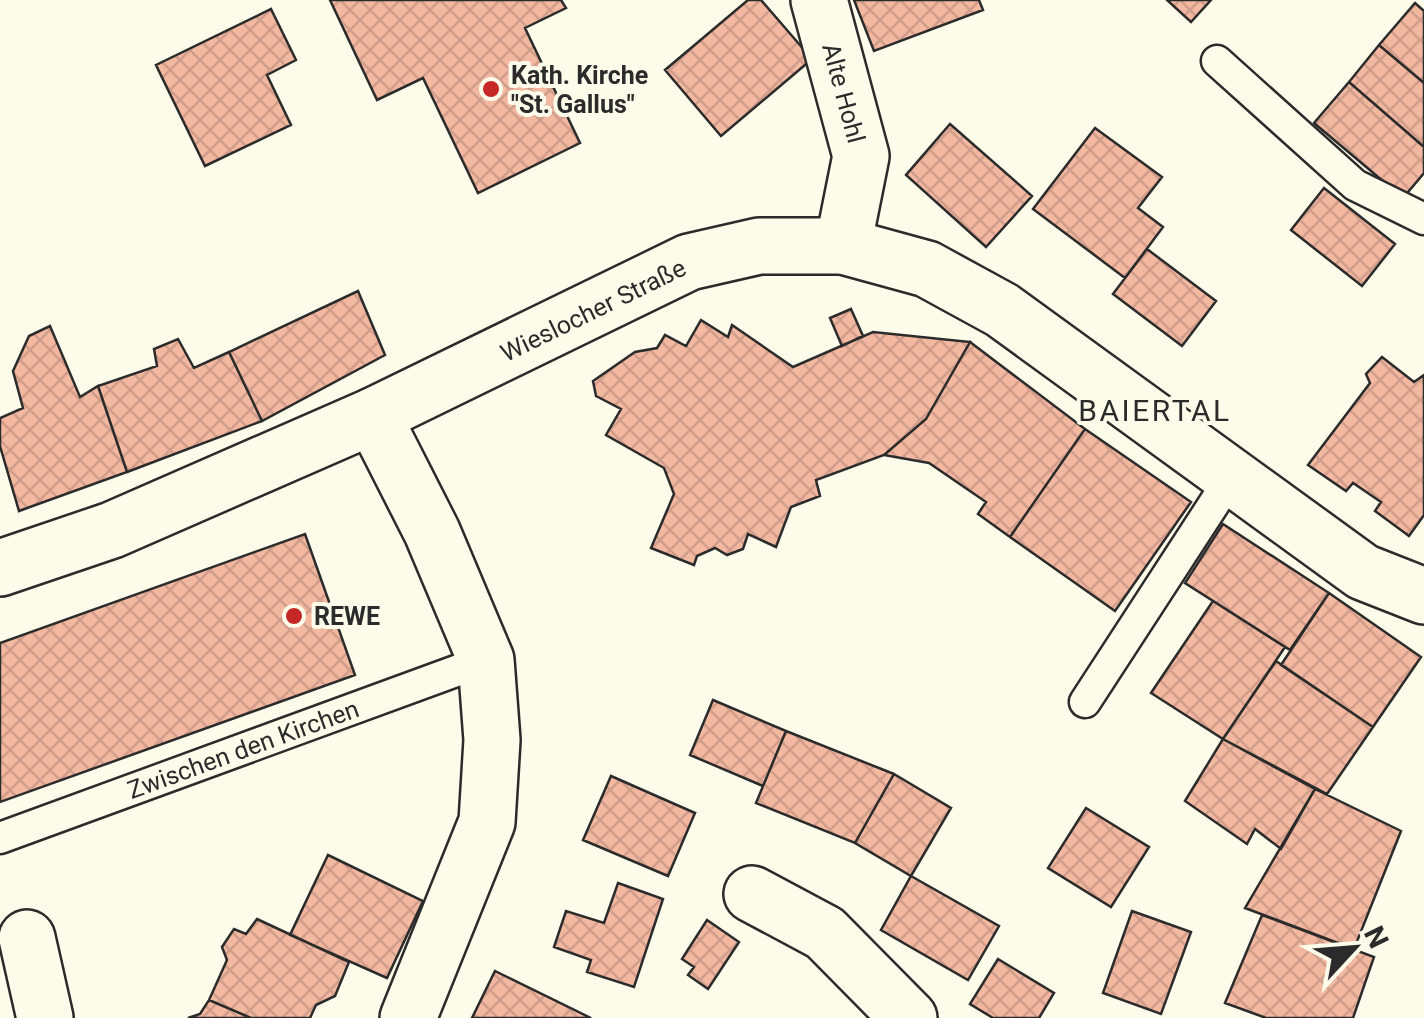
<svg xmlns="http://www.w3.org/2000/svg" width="1424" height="1018" font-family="Roboto,sans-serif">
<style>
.building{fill:url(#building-cross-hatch);stroke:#2b2b2b;stroke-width:2.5}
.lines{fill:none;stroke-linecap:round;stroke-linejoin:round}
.service-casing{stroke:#2b2b2b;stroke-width:35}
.minor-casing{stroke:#2b2b2b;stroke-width:60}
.secondary-casing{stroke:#2b2b2b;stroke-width:60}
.service{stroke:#fdfbea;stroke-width:30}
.minor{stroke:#fdfbea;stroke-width:55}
.secondary{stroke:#fdfbea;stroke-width:55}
.poi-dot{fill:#c62828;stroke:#fdfbea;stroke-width:4}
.labels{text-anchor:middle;stroke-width:8;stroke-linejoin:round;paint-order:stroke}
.poi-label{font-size:25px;font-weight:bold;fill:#2b2b2b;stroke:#fdfbea;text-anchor:start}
.street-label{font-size:25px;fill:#2b2b2b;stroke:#fdfbea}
.quarter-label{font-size:30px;letter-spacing:2.5px;fill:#2b2b2b;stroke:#fdfbea}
</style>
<defs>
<pattern id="building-cross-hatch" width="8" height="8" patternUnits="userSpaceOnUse" patternTransform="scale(2.5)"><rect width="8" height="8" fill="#f2b8a0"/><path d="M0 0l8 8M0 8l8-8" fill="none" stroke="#d09e8a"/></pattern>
</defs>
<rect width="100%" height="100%" fill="#fdfbea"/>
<path class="building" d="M330 0H561L566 8 525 28 580 143 478 193 423 78 377 100Z
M748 0H761L812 59 721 136 665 70Z
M854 0H979L983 10 874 51Z
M1167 0H1211L1191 22Z
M1415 3 1424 11V83L1379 45Z
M271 9 296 60 267 75 291 125 205 166 156 65Z
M1379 45 1424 83V147L1349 82Z
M1349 82 1424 147V173L1403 198 1314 123Z
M950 124 1032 196 986 247 906 175Z
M1095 128 1162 177 1138 208 1163 227 1125 278 1033 209Z
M1324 188 1395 244 1362 286 1291 230Z
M1147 249 1216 301 1182 346 1113 294Z
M358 291 385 355 262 421 229 352Z
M851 309 863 336 842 346 830 318Z
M701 320 728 337 732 325 793 367 873 332 970 342 926 419 884 455 816 480 820 496 791 507 776 547 748 534 743 549 727 555 715 548 697 556 694 565 651 548 674 494 664 468 606 435 621 409 596 396 593 381 635 352 657 348 665 335 686 346Z
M50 326 80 397 98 386 127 472 19 511 0 446V418L23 408 13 371 29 336Z
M178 339 194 368 229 352 262 421 127 472 98 386 157 366 154 349Z
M970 342 1085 429 1010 537 978 514 986 502 929 463 884 455 926 419Z
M1382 357 1414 382 1424 375V515L1409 536 1375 511 1381 502 1353 483 1346 491 1308 465 1370 383 1366 374Z
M1085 429 1191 502 1115 611 1010 537Z
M1223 524 1329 593 1290 650 1185 583Z
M305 534 355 675 0 802V643Z
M1329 593 1421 657 1373 727 1281 665Z
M1213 601 1285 647 1223 739 1151 693Z
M1276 661 1373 727 1327 794 1223 739Z
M713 700 786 731 763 786 690 755Z
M786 731 894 774 855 843 756 803Z
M1223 739 1315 789 1281 849 1255 829 1247 844 1185 801Z
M894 774 951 808 911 876 855 843Z
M611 776 695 813 668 876 583 840Z
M1315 789 1401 831 1354 949 1245 908Z
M1086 808 1149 847 1111 907 1048 868Z
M328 855 423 901 387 978 290 935Z
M911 876 999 926 968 980 881 930Z
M618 883 663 899 634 987 587 972 591 960 554 947 566 911 604 923Z
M1132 911 1191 932 1161 1014 1103 993Z
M1262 915 1374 957 1353 1018H1266L1225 1003Z
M257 919 349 962 335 996 316 1005 310 1018H251L209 1000 227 960 222 947 234 929 246 934Z
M707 920 739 942 708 989 688 975 694 967 682 959Z
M998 959 1054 993 1039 1018H993L970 1004Z
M495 971 591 1018H472Z
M209 1000 251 1018H188L200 1014Z"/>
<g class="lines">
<g class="service-casing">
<path id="service" d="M1217 61 1355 185 1424 219
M1085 702 1232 476
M0 838 486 660"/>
</g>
<g class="minor-casing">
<path id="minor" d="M819 0 861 156 843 246
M373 416 432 532 486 660 492 740 487 822 408 1018
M752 894 825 933 909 1018
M27 938 45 1018"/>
</g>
<g class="secondary-casing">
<path id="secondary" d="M0 568 112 530 373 416 689 262 759 246H843L927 269 1002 310 1363 572 1424 596"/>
</g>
<use href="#service" class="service"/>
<use href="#minor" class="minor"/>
<use href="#secondary" class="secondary"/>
</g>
<g class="poi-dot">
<circle cx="491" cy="89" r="10"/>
<circle cx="294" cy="616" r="10"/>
</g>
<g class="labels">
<g class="poi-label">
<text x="511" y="84">Kath. Kirche<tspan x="511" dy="29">"St. Gallus"</tspan></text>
<text x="314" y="625">REWE</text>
</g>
<g class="street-label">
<text transform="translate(844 93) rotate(75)" y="9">Alte Hohl</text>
<text transform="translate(593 310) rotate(-26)" y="9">Wieslocher Straße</text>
<text transform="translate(243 749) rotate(-20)" y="9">Zwischen den Kirchen</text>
</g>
<g class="quarter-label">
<text x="1155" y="421">BAIERTAL</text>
</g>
</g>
<g transform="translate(1354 948) rotate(64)" stroke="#fdfbea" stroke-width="8" paint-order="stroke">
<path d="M0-8L18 38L0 25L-18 38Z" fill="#2b2b2b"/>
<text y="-15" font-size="28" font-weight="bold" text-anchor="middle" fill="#2b2b2b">N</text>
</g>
</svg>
